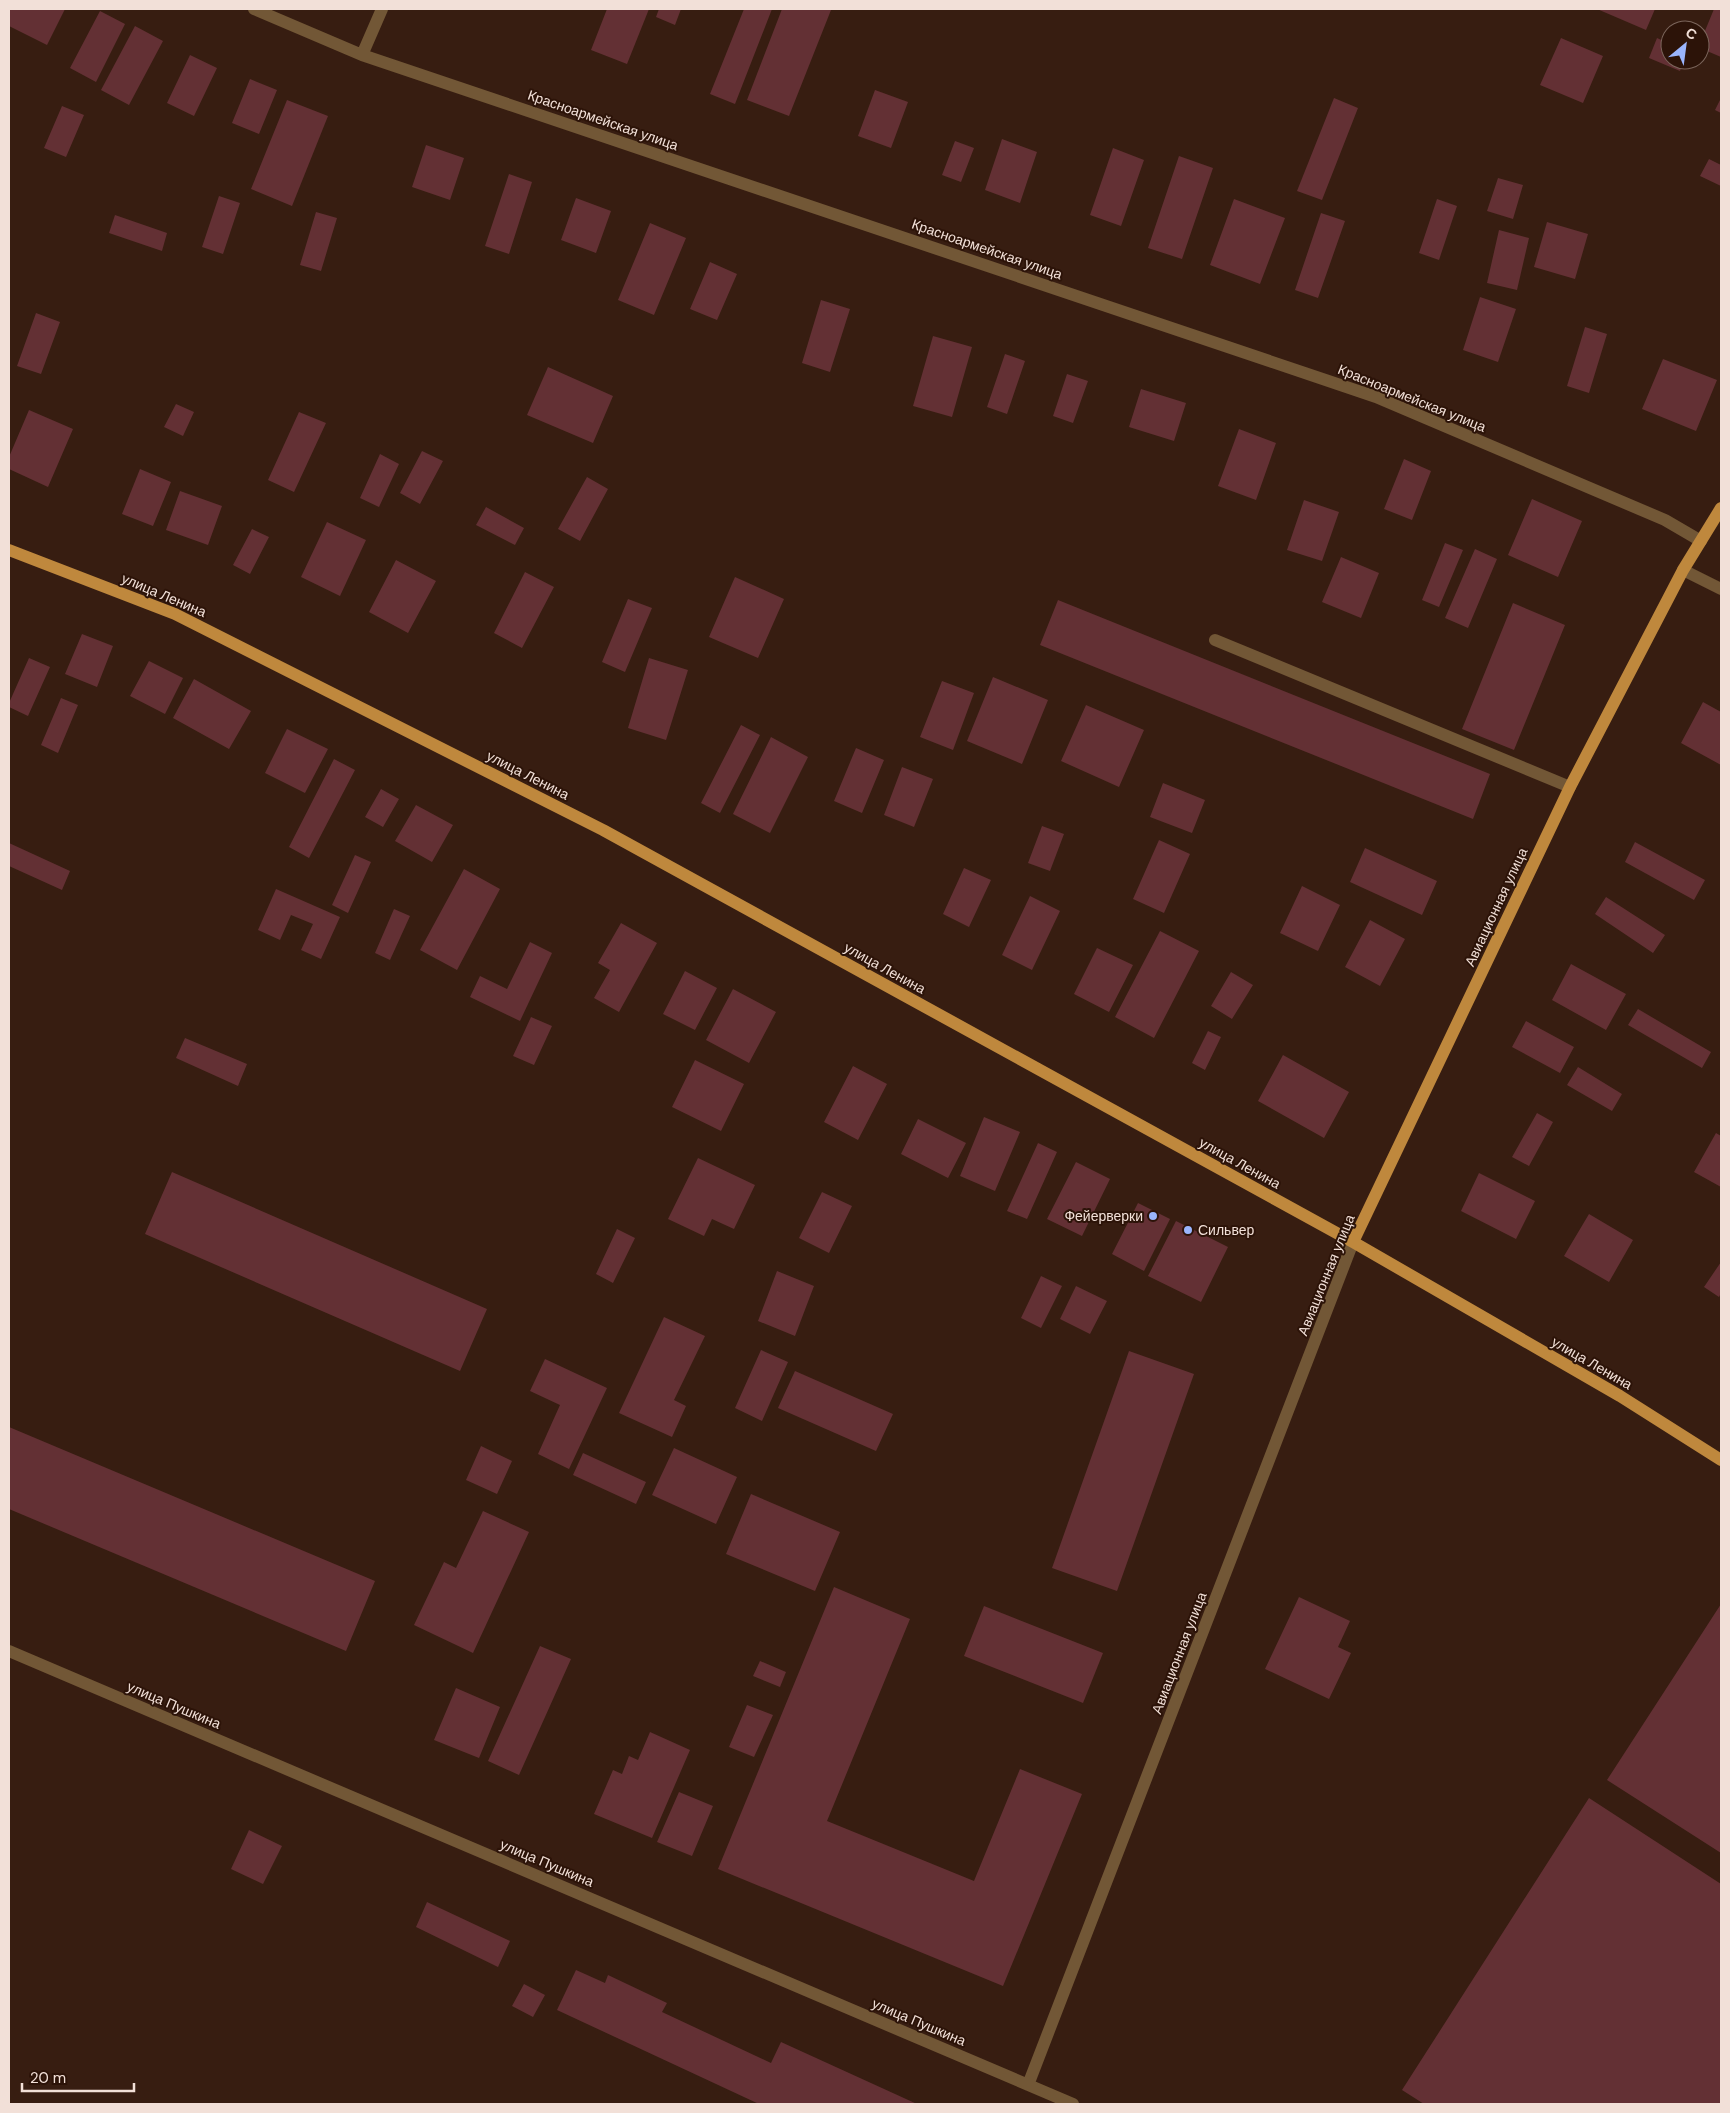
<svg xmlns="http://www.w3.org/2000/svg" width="1730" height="2113" font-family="'DM Sans',sans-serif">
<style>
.building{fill:#633034}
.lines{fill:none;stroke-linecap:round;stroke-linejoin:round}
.minor{stroke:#725736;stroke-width:12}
.major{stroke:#bf883d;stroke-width:12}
.poi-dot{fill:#9ab5fd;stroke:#2c1308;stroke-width:2}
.labels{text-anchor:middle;stroke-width:4;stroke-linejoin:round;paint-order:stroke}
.street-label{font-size:14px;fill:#f2e0d8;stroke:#2c1308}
.poi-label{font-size:14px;fill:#f2e0d8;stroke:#2c1308;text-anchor:end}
</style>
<rect width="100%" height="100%" fill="#371d11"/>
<path class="building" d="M10 9H65L47 45 9 26Z
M607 9H649L627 64 591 50Z
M659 9H681L675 25 656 17Z
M744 9H772L735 104 710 94Z
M782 9 831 10 789 116 747 100Z
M1597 9H1655L1646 30Z
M1714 9 1721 10V57L1700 48V43Z
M100 11 125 24 96 82 70 68Z
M135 26 163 41 129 105 101 90Z
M1561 38 1603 56 1583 103 1540 85Z
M1657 38 1670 44V60H1684L1680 71 1649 58Z
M190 55 217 68 194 116 167 103Z
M250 79 277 90 259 134 232 123Z
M875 90 908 102 891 148 858 136Z
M1334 98 1358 108 1322 200 1297 191Z
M1721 98V113L1715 110Z
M287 100 328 116 292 206 251 189Z
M62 106 84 115 66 157 44 148Z
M1002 139 1037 152 1020 203 985 190Z
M955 141 974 148 961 182 942 175Z
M426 145 464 158 450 200 412 187Z
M1113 148 1144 160 1121 226 1090 215Z
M1179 156 1213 168 1182 259 1148 248Z
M1709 159 1721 165V186L1700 176Z
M509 174 532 182 509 254 485 246Z
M1498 178 1523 185 1513 219 1487 211Z
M219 196 240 203 223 254 202 247Z
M576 198 611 211 596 253 561 240Z
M1234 199 1285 218 1260 284 1210 265Z
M1437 199 1457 206 1439 260 1419 253Z
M316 212 337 218 321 271 300 265Z
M1321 213 1345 221 1318 298 1295 290Z
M115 215 167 233 162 251 109 233Z
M1547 222 1588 234 1575 279 1534 267Z
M650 223 686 238 654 315 618 300Z
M1499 230 1529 238 1517 290 1487 283Z
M710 262 737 274 717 320 690 309Z
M1480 297 1516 309 1498 362 1463 350Z
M821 300 850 309 830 372 802 363Z
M36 313 60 322 41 374 17 366Z
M1585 327 1607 334 1589 393 1567 386Z
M933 336 972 347 952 417 913 406Z
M1005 354 1025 361 1007 414 987 407Z
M1663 359 1717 380 1696 431 1642 409Z
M548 367 613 396 593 443 527 415Z
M1067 374 1088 381 1073 423 1053 416Z
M1141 389 1186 403 1174 441 1129 427Z
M176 404 194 412 183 436 164 427Z
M29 410 73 429 48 487 9 469V457Z
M299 412 326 423 294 492 268 480Z
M1239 429 1276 443 1256 500 1218 486Z
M422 451 443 461 420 504 400 493Z
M380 454 399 464 379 507 360 498Z
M1404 459 1431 471 1412 520 1384 509Z
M140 469 171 482 153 526 122 514Z
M587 477 608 489 580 541 558 529Z
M180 491 222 506 208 545 166 530Z
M1532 499 1582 521 1558 577 1508 555Z
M1304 500 1339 512 1322 561 1287 550Z
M486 507 524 528 515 545 476 525Z
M327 522 366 540 340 596 301 577Z
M252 529 269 537 250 574 233 565Z
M1445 543 1463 550 1439 607 1422 600Z
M1475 549 1497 559 1468 628 1445 618Z
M1341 557 1379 573 1361 618 1322 602Z
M396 560 436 581 408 633 369 612Z
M525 572 554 587 522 648 494 633Z
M735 577 784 599 758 658 709 637Z
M628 599 652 608 625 672 602 662Z
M1058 600 1490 774 1473 819 1040 645Z
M1513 603 1565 625 1514 750 1462 729Z
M82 634 113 646 97 687 65 674Z
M29 658 50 667 28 716 9 707V703Z
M649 658 688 670 666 740 628 728Z
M149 661 183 678 165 714 130 696Z
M993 677 1048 700 1022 764 967 741Z
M194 679 251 711 229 749 173 718Z
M942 681 974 693 953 750 920 737Z
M61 698 78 705 58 753 41 745Z
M1703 702 1721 712V765L1681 743Z
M1086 705 1144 730 1119 787 1061 761Z
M741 725 760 735 720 813 701 803Z
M287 729 328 749 305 793 265 773Z
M771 737 808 757 770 833 733 814Z
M856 748 884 760 862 813 834 801Z
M334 759 355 770 309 858 289 847Z
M902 767 933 779 914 827 884 815Z
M1163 783 1205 800 1192 833 1150 817Z
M381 789 399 799 383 827 365 817Z
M416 805 453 825 432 862 395 841Z
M1042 826 1064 834 1050 871 1028 863Z
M1159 840 1190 854 1164 913 1133 899Z
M1635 842 1705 880 1694 900 1625 862Z
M9 843 70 871 62 890 9 866Z
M1365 848 1437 881 1422 915 1350 882Z
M355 855 371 862 348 913 332 905Z
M964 868 991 880 969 927 943 914Z
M464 869 500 889 457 970 420 950Z
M1302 886 1340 905 1318 951 1280 933Z
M276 889 340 917 321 959 301 950 313 924 291 915 280 940 258 930Z
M1030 896 1060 911 1032 970 1002 955Z
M1606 897 1665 935 1653 953 1595 914Z
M394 909 410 916 390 960 375 953Z
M1370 920 1405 939 1380 986 1345 967Z
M621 923 657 943 619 1012 594 998 610 970 598 963Z
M1160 931 1199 951 1154 1038 1115 1017Z
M530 942 552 953 520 1021 470 997 480 976 507 989Z
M1097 948 1133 965 1109 1012 1074 994Z
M1571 964 1626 994 1606 1030 1552 1000Z
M685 971 717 988 695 1030 663 1014Z
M1231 972 1253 985 1232 1019 1211 1006Z
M733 989 776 1012 749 1063 706 1040Z
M1638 1009 1711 1052 1702 1068 1628 1025Z
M531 1017 552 1026 534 1065 513 1056Z
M1526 1021 1574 1047 1560 1073 1512 1047Z
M1208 1031 1221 1037 1205 1070 1192 1063Z
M185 1038 247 1064 238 1086 176 1058Z
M1283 1055 1349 1092 1324 1138 1258 1101Z
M695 1060 744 1084 721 1131 672 1107Z
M853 1066 887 1084 858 1140 824 1122Z
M1578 1067 1622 1094 1612 1111 1567 1085Z
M1537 1113 1553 1122 1529 1166 1512 1157Z
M984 1117 1020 1132 995 1191 960 1176Z
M918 1119 966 1143 948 1178 901 1154Z
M1716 1133 1721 1136V1187L1694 1172Z
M1038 1143 1057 1152 1027 1219 1007 1211Z
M698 1158 755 1185 734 1229 712 1219 704 1236 668 1219Z
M1076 1162 1110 1179 1082 1236 1047 1219Z
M172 1172 487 1309 460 1371 145 1234Z
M1479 1173 1535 1201 1516 1239 1461 1211Z
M822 1192 852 1206 829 1253 799 1238Z
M1138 1203 1170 1219 1144 1271 1112 1254Z
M1589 1214 1633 1240 1609 1282 1564 1256Z
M1176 1221 1228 1247 1201 1302 1148 1276Z
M617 1229 635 1238 613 1283 596 1274Z
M1721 1262V1293L1719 1297 1704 1287Z
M777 1271 814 1286 795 1336 758 1321Z
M1041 1276 1062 1286 1041 1328 1021 1318Z
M1076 1286 1107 1301 1090 1334 1060 1319Z
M664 1317 705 1336 674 1400 686 1406 672 1437 619 1413Z
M761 1350 788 1362 762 1421 735 1408Z
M1129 1351 1194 1374 1117 1591 1052 1568Z
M545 1359 607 1388 569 1469 538 1454 560 1405 530 1391Z
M795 1371 893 1414 876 1451 778 1408Z
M9 1427 375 1581 346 1651 9 1509Z
M481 1446 512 1461 497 1494 466 1480Z
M674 1448 737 1477 716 1524 652 1495Z
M583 1453 646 1482 636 1504 573 1475Z
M751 1494 840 1532 815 1591 726 1554Z
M483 1511 529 1532 473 1653 414 1625 444 1562 456 1568Z
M834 1587 910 1619 827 1821 974 1881 1020 1769 1082 1794 1003 1986 718 1869Z
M1299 1597 1350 1621 1338 1647 1351 1653 1329 1699 1265 1669Z
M1721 1604V1853L1607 1780Z
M984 1606 1103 1653 1083 1703 964 1656Z
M540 1646 571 1659 519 1775 488 1761Z
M760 1661 786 1672 780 1687 753 1676Z
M456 1688 500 1707 479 1758 434 1740Z
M747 1705 773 1715 754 1757 729 1747Z
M650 1732 690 1750 652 1838 594 1814 613 1770 622 1774 629 1756 638 1760Z
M679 1792 713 1806 692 1856 657 1842Z
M1589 1798 1721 1884V2104H1424L1402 2090Z
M249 1830 282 1846 263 1884 231 1869Z
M427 1902 510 1941 498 1967 416 1927Z
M576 1970 605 1983 608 1975 667 2003 662 2012 771 2063 781 2042 917 2104H759L557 2010Z
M524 1984 545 1995 533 2017 512 2006Z"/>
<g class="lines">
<path class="minor" d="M254 9 362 55 1376 397 1665 520 1701 541
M362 55 382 9
M1683 570 1721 589
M1215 640 1570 787
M9 1651 1073 2104
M1028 2085 1353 1242"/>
<path class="major" d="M9 550 175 614 603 830 1353 1242 1620 1396 1721 1460
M1353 1242 1570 787 1683 570 1721 508"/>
</g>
<g class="poi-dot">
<circle cx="1153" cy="1216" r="5"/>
<circle cx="1188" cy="1230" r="5"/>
</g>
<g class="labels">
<g class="street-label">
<text transform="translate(603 120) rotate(19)" y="5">Красноармейская улица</text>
<text transform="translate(987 249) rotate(19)" y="5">Красноармейская улица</text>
<text transform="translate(1412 398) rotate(22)" y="5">Красноармейская улица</text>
<text transform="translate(164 595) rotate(23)" y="5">улица Ленина</text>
<text transform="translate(528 775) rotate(27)" y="5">улица Ленина</text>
<text transform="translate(1496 907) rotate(-65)" y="5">Авиационная улица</text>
<text transform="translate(885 968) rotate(29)" y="5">улица Ленина</text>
<text transform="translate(1240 1163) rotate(29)" y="5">улица Ленина</text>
<text transform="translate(1326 1275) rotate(-68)" y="5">Авиационная улица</text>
<text transform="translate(1592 1363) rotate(30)" y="5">улица Ленина</text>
<text transform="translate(1179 1653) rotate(-69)" y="5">Авиационная улица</text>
<text transform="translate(174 1705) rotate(23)" y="5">улица Пушкина</text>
<text transform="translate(547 1863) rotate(23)" y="5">улица Пушкина</text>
<text transform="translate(919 2022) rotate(23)" y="5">улица Пушкина</text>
</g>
<g class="poi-label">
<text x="1143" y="1221">Фейерверки</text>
<text x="1198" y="1235" text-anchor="start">Сильвер</text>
</g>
</g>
<rect width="1730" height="2113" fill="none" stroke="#f2e0d8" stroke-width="20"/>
<g transform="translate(1685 45) rotate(29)"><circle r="24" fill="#2c1308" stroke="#7b655b"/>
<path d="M0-4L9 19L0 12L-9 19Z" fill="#9ab5fd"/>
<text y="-8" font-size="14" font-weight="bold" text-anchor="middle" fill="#f2e0d8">С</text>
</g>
<path d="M22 2083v8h112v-8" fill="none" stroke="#f2e0d8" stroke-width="2.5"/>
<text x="30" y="2083" font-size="15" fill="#f2e0d8" stroke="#2c1308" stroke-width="4" paint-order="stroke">20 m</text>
</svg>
